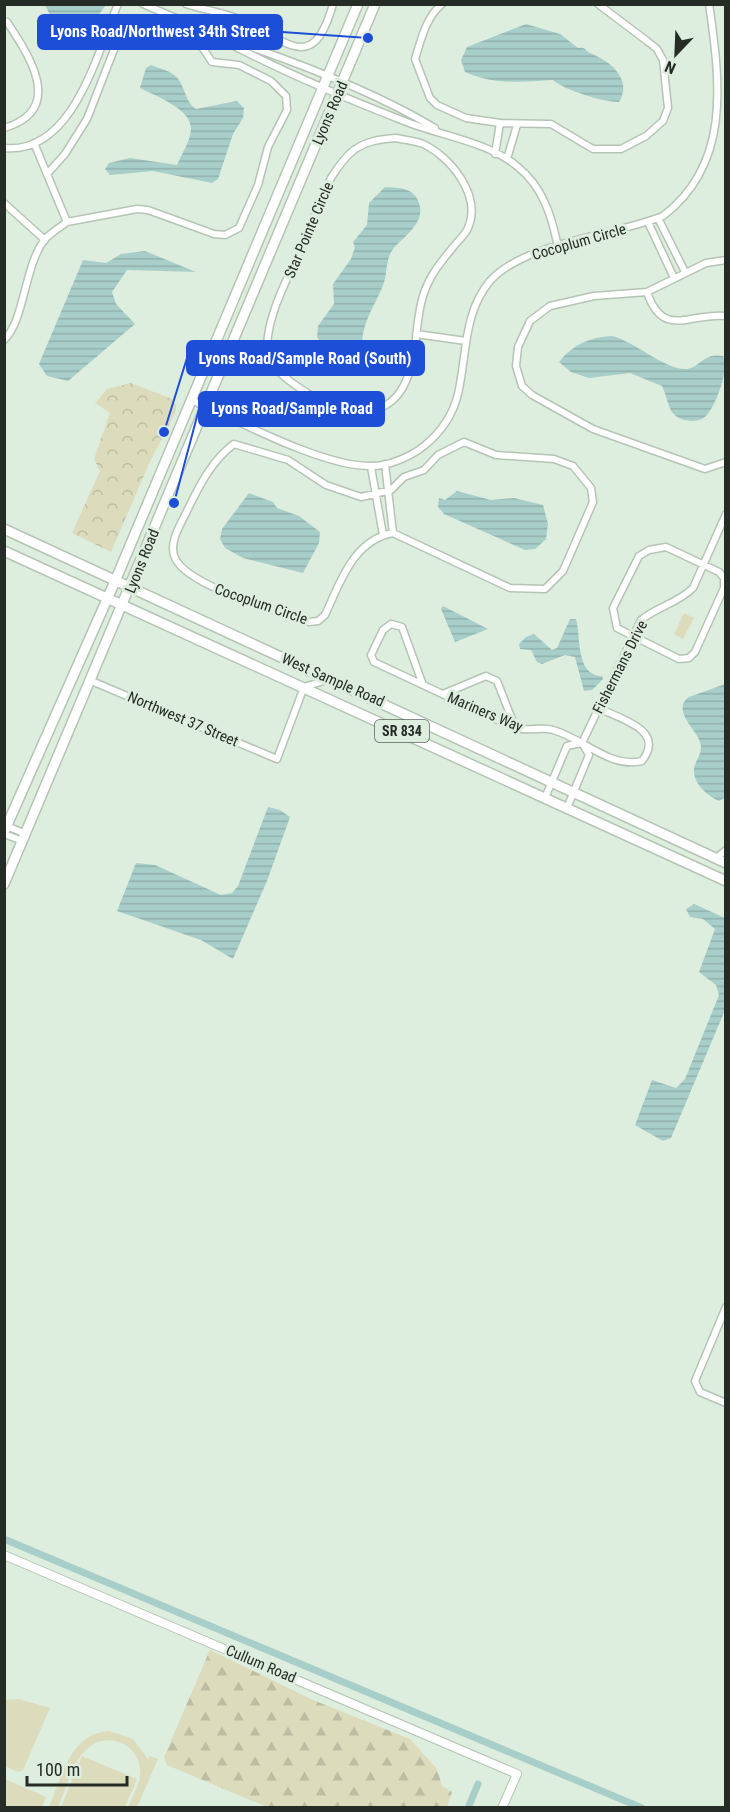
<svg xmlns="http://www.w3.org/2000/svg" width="730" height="1812" font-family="'Roboto Condensed',sans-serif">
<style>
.grass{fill:#dcdcbd}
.forest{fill:url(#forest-firs)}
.park{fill:url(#park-crowns)}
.water{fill:url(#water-rules)}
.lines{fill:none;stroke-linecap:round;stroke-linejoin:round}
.canal{stroke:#a8cec9;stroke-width:7}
.minor-casing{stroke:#b5c4b5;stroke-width:9}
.tertiary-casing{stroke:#b5c4b5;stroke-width:10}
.primary-casing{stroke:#b5c4b5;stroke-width:12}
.minor{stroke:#fff;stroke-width:6}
.tertiary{stroke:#fff;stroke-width:8}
.primary{stroke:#fff;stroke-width:9}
.labels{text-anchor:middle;stroke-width:6;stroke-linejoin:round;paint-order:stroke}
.shield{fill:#ddedde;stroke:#5c655c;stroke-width:1.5}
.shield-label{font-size:14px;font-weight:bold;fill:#252b25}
.street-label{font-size:15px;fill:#252b25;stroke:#ddedde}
.leader{fill:none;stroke:#1d4ed8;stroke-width:2}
.callout-dot{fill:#1d4ed8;stroke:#ddedde;stroke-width:2}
.callout{fill:#1d4ed8;stroke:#1d4ed8;stroke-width:2}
.callout-label{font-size:16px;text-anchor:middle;font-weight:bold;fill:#fff}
</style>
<defs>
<pattern id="forest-firs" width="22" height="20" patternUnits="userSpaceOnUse" patternTransform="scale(1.5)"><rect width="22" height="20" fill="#dcdcbd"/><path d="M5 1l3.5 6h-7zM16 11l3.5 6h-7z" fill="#bdbda2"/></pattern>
<pattern id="park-crowns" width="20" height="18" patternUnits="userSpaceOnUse" patternTransform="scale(1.5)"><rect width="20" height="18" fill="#dcdcbd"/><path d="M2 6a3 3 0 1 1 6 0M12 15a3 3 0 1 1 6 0" fill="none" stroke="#bdbda2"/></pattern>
<pattern id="water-rules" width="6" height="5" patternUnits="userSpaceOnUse" patternTransform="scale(1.5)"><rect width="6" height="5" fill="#a8cec9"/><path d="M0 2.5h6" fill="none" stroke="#90b1ac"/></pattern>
</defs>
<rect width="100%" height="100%" fill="#ddedde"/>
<path class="grass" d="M684 613 694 618 683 639 674 634Z
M19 1699 50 1708 23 1770 19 1772 4 1766 5 1700Z
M109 1731 133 1739 148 1759 150 1756 158 1759 137 1807H128C133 1795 142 1781 140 1768 137 1742 105 1731 87 1749 72 1762 66 1790 58 1807H49C62 1777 70 1733 109 1731Z
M82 1756 137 1779 125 1807H61Z
M5 1779 46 1797 42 1807H5Z"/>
<path class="forest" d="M210 1650 313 1700 410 1739 437 1769 442 1786 452 1792 447 1807H267L167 1765 164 1757Z"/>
<path class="park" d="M131 383 172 399 176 405V411L149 464 111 552 72 533 100 471 94 459 110 413 95 403 107 389Z"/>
<path class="water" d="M45 5H106L91 25 78 36C59 34 53 21 45 5Z
M526 24 560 34 578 48C586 47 584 50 590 53 610 61 633 79 619 102 603 102 564 90 553 80 522 82 494 85 465 72L461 60 467 47Z
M151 65C158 68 168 70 174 75 186 84 184 102 196 109L237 101 244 108 243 118 233 134 218 179 212 183 153 171 110 175 105 169 109 163 130 158 177 165C181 155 191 140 191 129 191 108 155 96 140 88L146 68Z
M385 187C399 188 414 187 419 203 426 223 403 237 393 249 385 260 388 273 383 285 378 299 369 312 365 326 361 337 363 349 358 358L343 361 329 353 317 337 318 326 334 304 333 284 351 259 355 247 353 242 367 225 369 203Z
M145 251 196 272 127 270 112 292 116 304 135 324 68 381 47 376 39 364 83 260 106 263 121 254Z
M612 336C634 341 664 369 685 369 700 369 702 352 723 356 730 367 716 406 706 416 698 424 679 422 672 412 668 406 666 394 662 386L630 373 589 378 571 372 559 362C572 345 590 337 612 336Z
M457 491 491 500 514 498 543 505 548 524 546 539 535 549 525 550 444 514 438 507 439 498 445 500Z
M249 493 273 502 277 508 299 516 320 532 319 543 303 573 243 558 225 548 220 539 222 529Z
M443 606 488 629 455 642 441 609Z
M570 619H576C581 634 575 676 602 676L603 679 592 690 584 691 575 657 565 655 542 664 537 662 531 650 520 649 519 644 526 637 534 634 552 650 557 648Z
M725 684 726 797 719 801C708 796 693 784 694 769 695 760 704 753 700 742 696 729 671 710 689 697Z
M268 807 280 810 290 817 267 881 233 959 201 940 117 911 136 863 155 865 221 895 232 893 238 886Z
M694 904 725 918V1010L671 1138 663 1141 635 1125 652 1080 676 1088 685 1079 719 995 716 985 699 972 715 929 703 919 690 917 686 909Z"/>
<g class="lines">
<path class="canal" d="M4 1539 642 1808
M468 1808 478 1784"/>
<g class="minor-casing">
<path id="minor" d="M143 4 211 33
M186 4C207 11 229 13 248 23 290 44 314 72 333 4
M442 4C426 17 421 40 415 59L430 98 437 105 466 118 500 123 551 124 593 149H621L646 136 663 121 668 108 663 60 657 49 647 41 598 4
M209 33C272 67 337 95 404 121 441 136 487 141 518 167 543 187 552 217 558 247
M224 38C294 61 371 90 435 128
M4 128C66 110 29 55 7 22
M396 138C405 140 415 141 423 144 451 157 482 196 468 228 465 235 458 241 454 246 441 262 429 276 423 296 415 321 418 350 408 376 385 440 312 403 278 371 271 364 266 358 267 347 268 310 292 271 306 237 314 218 321 197 331 178 336 170 346 156 354 150 367 141 380 139 396 138Z
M4 148C73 155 97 53 118 4
M495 154 500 123
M507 159 517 125
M48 173 65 154 87 119 115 47 121 37 131 31 155 28 202 47 212 62 239 65 271 81 286 96 287 110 268 147 258 185 239 228 225 235 214 234 148 210 137 209 67 222
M4 203 45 240
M658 218 685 272
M648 222 674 278
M726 260 706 263 647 292 594 296 550 306 530 321 518 347 516 366 522 386 532 395 593 429 705 469 726 462
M647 292C663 340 691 312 726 316
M416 334 466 341
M4 340C25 320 24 266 45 239 51 233 60 227 67 222L34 143
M191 400C237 420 321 466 369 466 387 467 410 457 424 446 440 433 453 415 458 394 467 355 463 313 490 281 525 242 614 236 663 216 730 165 721 86 709 4
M464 442 496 455 554 459 573 466 591 488 593 502 563 571 545 589 510 588 393 533C353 540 340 583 325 615L318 621 309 622C280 612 187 586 175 558 168 543 181 524 187 511 199 486 212 460 234 444L288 460 326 485 361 497 391 490 404 477 424 470 438 455Z
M385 464 393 533
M371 467 383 535
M666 547 719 572 724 578V588L695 652 689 658 679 659 617 628 613 608 639 556 649 550Z
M89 680 277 759 304 687 330 679
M423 685 402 627 391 624 383 630 371 655 374 662 515 728C528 732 541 726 553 730 583 738 610 769 642 761 666 730 621 719 598 708
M443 694 486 676 497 681 515 727
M582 743 641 620C657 607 678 603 693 588L726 514
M545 798 567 746 581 743
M567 808 589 755 582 743
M4 825 26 834
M4 834 23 841
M716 858 726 850
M726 1307 695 1381 700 1392 726 1403"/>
</g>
<g class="tertiary-casing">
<path id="tertiary" d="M4 1555 517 1774 502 1808"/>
</g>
<g class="primary-casing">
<path id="primary" d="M4 529 726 863
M4 551 726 881
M4 832 116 579 358 4
M4 884 375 4"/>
</g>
<use href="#minor" class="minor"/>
<use href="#tertiary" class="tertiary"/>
<use href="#primary" class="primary"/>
</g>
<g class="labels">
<rect class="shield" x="375" y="720" width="54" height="22" rx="4.5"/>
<g class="shield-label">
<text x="402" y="736">SR 834</text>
</g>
<g class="street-label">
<text transform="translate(330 113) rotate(-67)" y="5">Lyons Road</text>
<text transform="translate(309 230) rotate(-67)" y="5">Star Pointe Circle</text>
<text transform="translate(579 242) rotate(-16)" y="5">Cocoplum Circle</text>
<text transform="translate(142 561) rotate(-68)" y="5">Lyons Road</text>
<text transform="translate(261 604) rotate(19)" y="5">Cocoplum Circle</text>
<text transform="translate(620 667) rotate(-63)" y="5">Fishermans Drive</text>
<text transform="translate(333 680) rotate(24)" y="5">West Sample Road</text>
<text transform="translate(485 712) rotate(23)" y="5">Mariners Way</text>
<text transform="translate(183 719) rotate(23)" y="5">Northwest 37 Street</text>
<text transform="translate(261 1664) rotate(23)" y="5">Cullum Road</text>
</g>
</g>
<path class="leader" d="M368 38L282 32M164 432L187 358M174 503L199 409"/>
<g class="callout-dot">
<circle cx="368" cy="38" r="6"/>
<circle cx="164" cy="432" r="6"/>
<circle cx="174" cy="503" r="6"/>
</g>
<g class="callout">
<rect x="38" y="15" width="244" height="34" rx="6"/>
<rect x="187" y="341" width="237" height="34" rx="6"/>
<rect x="199" y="392" width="185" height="34" rx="6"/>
</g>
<g class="callout-label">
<text x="160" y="37">Lyons Road/Northwest 34th Street</text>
<text x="305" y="364">Lyons Road/Sample Road (South)</text>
<text x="292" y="414">Lyons Road/Sample Road</text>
</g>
<rect width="730" height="1812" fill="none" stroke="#252b25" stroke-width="12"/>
<g transform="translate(676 54) rotate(203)" stroke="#ddedde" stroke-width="4.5" paint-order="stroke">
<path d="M0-4.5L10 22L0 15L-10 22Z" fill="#252b25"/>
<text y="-9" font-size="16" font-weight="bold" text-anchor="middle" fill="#252b25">N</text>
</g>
<path d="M27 1776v9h100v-9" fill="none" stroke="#252b25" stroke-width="3"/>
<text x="36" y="1776" font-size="18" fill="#252b25" stroke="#ddedde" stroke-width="4.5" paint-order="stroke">100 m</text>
</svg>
